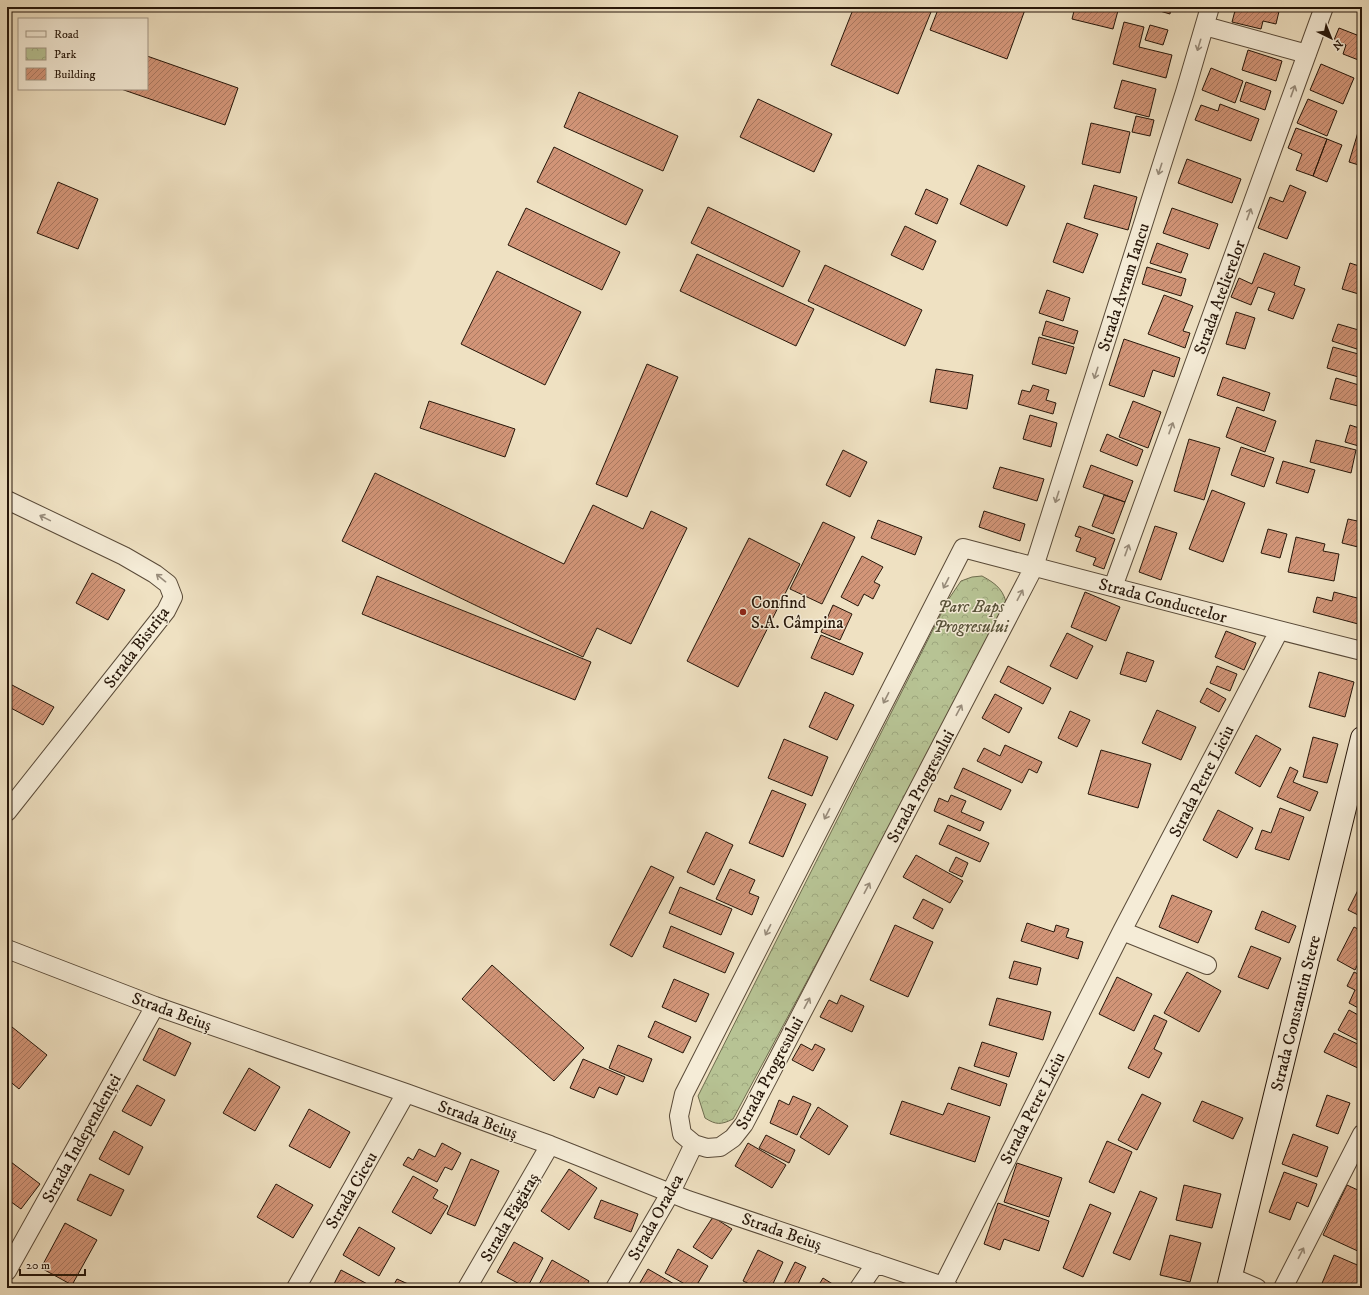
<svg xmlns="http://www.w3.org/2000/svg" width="1369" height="1295" font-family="'IM FELL DW Pica',serif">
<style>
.park{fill:url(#park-crowns);stroke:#6f6d4f}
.building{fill:url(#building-hatch);stroke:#27170a}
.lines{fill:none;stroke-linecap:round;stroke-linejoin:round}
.street-casing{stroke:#594a38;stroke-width:20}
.secondary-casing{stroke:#27170a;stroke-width:24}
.street{stroke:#f5ecd7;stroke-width:18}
.secondary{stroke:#f5ecd7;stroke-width:22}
.oneway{stroke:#988c7b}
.poi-dot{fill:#8f2418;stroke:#f5ecd7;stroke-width:1.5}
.labels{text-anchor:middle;stroke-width:3;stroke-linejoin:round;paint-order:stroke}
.street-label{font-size:17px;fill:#27170a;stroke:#f5ecd7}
.poi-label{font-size:17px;fill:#27170a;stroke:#f5ecd7;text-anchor:start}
.park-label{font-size:17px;font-style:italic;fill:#59533a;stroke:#f5ecd7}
</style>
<defs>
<pattern id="park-crowns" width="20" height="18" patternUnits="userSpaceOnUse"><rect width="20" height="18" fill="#b7c394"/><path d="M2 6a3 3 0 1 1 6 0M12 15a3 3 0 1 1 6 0" fill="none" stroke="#9da77e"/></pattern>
<pattern id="building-hatch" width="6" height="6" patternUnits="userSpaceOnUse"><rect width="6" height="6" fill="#d29578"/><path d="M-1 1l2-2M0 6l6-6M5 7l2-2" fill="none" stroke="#aa7961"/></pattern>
</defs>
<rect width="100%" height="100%" fill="#efe1c2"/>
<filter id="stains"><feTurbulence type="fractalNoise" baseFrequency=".005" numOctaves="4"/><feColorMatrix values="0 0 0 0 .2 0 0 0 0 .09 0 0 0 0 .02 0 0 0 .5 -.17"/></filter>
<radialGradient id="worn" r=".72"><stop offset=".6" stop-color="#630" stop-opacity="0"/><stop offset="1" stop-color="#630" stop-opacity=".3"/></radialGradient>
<path class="park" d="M982 576C997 584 1005 591 1007 608L733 1119C721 1125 716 1125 705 1118L698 1096 948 600 961 581 972 577Z"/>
<path class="building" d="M854 7H933L898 94 831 65Z
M939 7H1026L1007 59 930 30Z
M1075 7H1119L1113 29 1072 19Z
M1153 7H1171L1170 14 1153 9Z
M1236 7H1280L1276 24 1263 21 1261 29 1232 22Z
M1124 22 1144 27 1139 47 1172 55 1166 78 1113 64Z
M1150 25 1168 30 1163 45 1145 40Z
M1339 28 1362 37 1361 61 1343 54 1346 45 1334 40Z
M1248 50 1282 61 1276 81 1242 70Z
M147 56 238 88 225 125 121 89H147Z
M1321 64 1354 78 1343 104 1310 90Z
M1211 68 1243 81 1235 103 1202 90Z
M1122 80 1156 89 1149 117 1114 108Z
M1246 82 1271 91 1265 110 1240 101Z
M579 92 678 136 663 171 564 127Z
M758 99 832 134 814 172 740 137Z
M1308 99 1337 111 1327 136 1297 123Z
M1220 104 1259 119 1251 141 1195 120 1201 105 1218 111Z
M1136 116 1154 120 1150 136 1132 132Z
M1362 119V166L1349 162Z
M1091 123 1130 132 1120 173 1082 164Z
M1296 128 1327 139 1313 176 1296 170 1302 154 1288 148Z
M1327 139 1342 145 1327 182 1313 176Z
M554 147 643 190 626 225 537 182Z
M1187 159 1241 179 1232 203 1178 183Z
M978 165 1025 186 1007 226 960 204Z
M58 182 98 199 78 249 37 233Z
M1094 185 1137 197 1128 230 1084 218Z
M1290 185 1306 192 1287 239 1258 228 1270 197 1283 202Z
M926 189 948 199 937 224 915 214Z
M708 207 800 251 783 287 691 243Z
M526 208 620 252 602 290 508 245Z
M1172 208 1218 224 1209 249 1163 233Z
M1067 223 1098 234 1083 273 1053 262Z
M905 226 936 241 923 270 891 255Z
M1157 243 1188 254 1181 273 1150 263Z
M1264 253 1300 267 1294 285 1305 289 1293 319 1268 310 1275 293 1258 287 1251 305 1231 297 1239 278 1252 284Z
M697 254 814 309 796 346 680 291Z
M1350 263 1362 267V295L1342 289Z
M825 265 922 310 905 346 808 301Z
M1147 267 1186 279 1181 296 1142 284Z
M497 271 581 312 545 385 461 344Z
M1047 290 1070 298 1063 321 1039 313Z
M1164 295 1193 306 1183 331 1190 333 1185 348 1148 334Z
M1236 312 1255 318 1245 349 1226 344Z
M1046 321 1078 331 1074 344 1042 335Z
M1338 324 1362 331V342L1360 350 1332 341Z
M1039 337 1074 347 1066 374 1032 364Z
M1124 339 1180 358 1174 377 1153 370 1144 397 1109 385Z
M1333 347 1362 355V378L1327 368Z
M647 364 678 377 627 497 596 484Z
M936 369 973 375 967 409 930 402Z
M1223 377 1270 393 1264 411 1217 395Z
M1336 378 1362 386V407L1330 399Z
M1033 385 1049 390 1046 400 1056 403 1053 414 1018 404 1022 390 1030 392Z
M429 401 515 429 505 457 420 428Z
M1133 401 1161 412 1148 448 1119 437Z
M1237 407 1276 421 1265 452 1226 437Z
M1030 415 1057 423 1051 447 1023 439Z
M1350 425 1362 429V447L1345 442Z
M1107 434 1143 450 1137 466 1100 451Z
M1189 439 1220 448 1204 500 1174 491Z
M1316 440 1356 450 1351 473 1310 462Z
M1241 447 1274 458 1264 487 1231 475Z
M843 450 867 462 850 497 826 485Z
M1283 461 1315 470 1308 493 1276 483Z
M1091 465 1133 481 1125 502 1083 487Z
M1000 467 1044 479 1037 501 993 488Z
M375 473 564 564 593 505 643 529 651 511 687 528 631 644 597 628 583 657 342 541Z
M1212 490 1245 503 1223 562 1189 549Z
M1104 495 1125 502 1113 534 1092 526Z
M984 511 1025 524 1020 541 979 527Z
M1348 519 1362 522V548L1342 543Z
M878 520 922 537 915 555 871 538Z
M823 522 855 537 822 604 790 589Z
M1079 526 1115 539 1104 569 1093 565 1096 558 1076 551 1081 538 1075 536Z
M1155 526 1177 533 1161 580 1139 572Z
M1268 529 1287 534 1280 558 1261 553Z
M1296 537 1325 544 1323 551 1339 554 1334 581 1288 572Z
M749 538 800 564 738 687 687 661Z
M862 556 883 567 874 582 880 585 873 599 864 594 858 606 841 597Z
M92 573 125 590 108 620 76 603Z
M377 576 591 662 575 700 362 614Z
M1085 592 1120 607 1106 641 1071 627Z
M1334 592 1361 599 1360 606H1362V625L1313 612 1317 597 1332 601Z
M833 605 852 614 840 640 821 632Z
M1226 631 1256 643 1244 670 1215 657Z
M1067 633 1093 646 1077 679 1050 666Z
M821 635 863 653 853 675 811 658Z
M1127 652 1154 661 1146 682 1120 674Z
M1008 666 1051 688 1043 704 1000 682Z
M1217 666 1237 674 1230 691 1210 683Z
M1319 672 1354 682 1345 717 1309 707Z
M12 685 54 707 43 725 7 706V693Z
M1207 688 1226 699 1219 712 1200 702Z
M825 692 854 705 837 740 809 727Z
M995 694 1022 708 1009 733 982 718Z
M1157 710 1196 727 1181 760 1142 743Z
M1070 711 1090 720 1077 747 1058 738Z
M1256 735 1281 749 1260 787 1235 773Z
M1313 737 1338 744 1327 783 1303 777Z
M784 739 828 757 812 796 768 778Z
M1005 745 1042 762 1037 773 1029 769 1022 783 977 761 984 748 1000 756Z
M1101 750 1151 764 1138 808 1088 794Z
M1290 767 1298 771 1293 782 1318 792 1310 811 1277 797Z
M963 768 1011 790 1001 810 954 788Z
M772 790 806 804 783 857 749 843Z
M951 795 966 801 961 812 984 822 980 831 934 811 939 798 948 802Z
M1280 808 1304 817 1289 860 1255 849 1262 830 1271 833Z
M1218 810 1253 828 1237 858 1203 840Z
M948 825 989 843 980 862 939 844Z
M706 832 733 845 714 885 687 872Z
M916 855 963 881 950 903 903 877Z
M956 857 968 863 962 877 949 871Z
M651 866 674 877 632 957 610 945Z
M730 869 755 880 749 893 759 897 752 915 716 899Z
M1362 882V917L1348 910Z
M680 887 732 909 721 935 669 913Z
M1172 895 1212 911 1198 943 1159 927Z
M923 899 943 909 933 929 913 918Z
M1262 911 1296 926 1289 943 1255 929Z
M1027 923 1054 932 1056 925 1069 929 1066 937 1083 942 1078 959 1021 941Z
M895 925 933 942 908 997 870 980Z
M671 926 734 953 725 973 663 947Z
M1354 927 1362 931V956L1355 970 1337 960Z
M1251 946 1281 958 1268 989 1238 977Z
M1014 961 1041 968 1037 985 1009 978Z
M492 965 584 1048 554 1081 462 999Z
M1187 972 1221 991 1199 1032 1164 1013Z
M1354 972 1362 976V1010L1349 1003 1355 990 1347 986Z
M1117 977 1152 994 1134 1031 1099 1014Z
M674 979 709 994 696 1022 662 1007Z
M841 995 864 1006 852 1032 820 1017 829 1000 837 1004Z
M997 998 1051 1012 1043 1040 989 1025Z
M1349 1010 1362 1017 1361 1042 1338 1030Z
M1154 1015 1167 1021 1154 1049 1162 1053 1149 1078 1128 1068Z
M655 1021 691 1037 683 1053 648 1037Z
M7 1023 47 1055 19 1089 7 1079Z
M159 1028 191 1043 175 1076 143 1060Z
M1334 1033 1362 1046V1070L1324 1052Z
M982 1042 1017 1053 1009 1077 974 1066Z
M801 1044 812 1050 815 1044 825 1049 813 1071 792 1060Z
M618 1045 652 1059 643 1082 609 1068Z
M583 1059 625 1077 617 1095 599 1087 594 1098 570 1088Z
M959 1067 1007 1084 1000 1106 951 1089Z
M249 1068 280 1087 255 1131 223 1113Z
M137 1085 165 1100 151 1126 122 1111Z
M1142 1094 1161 1103 1137 1150 1118 1140Z
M1327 1095 1350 1103 1338 1134 1316 1126Z
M793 1096 811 1104 797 1135 770 1123 779 1100 789 1105Z
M902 1101 943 1115 948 1103 990 1117 975 1162 890 1134Z
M1202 1101 1243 1118 1233 1139 1193 1121Z
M818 1107 848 1126 829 1155 800 1137Z
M309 1109 350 1132 330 1168 289 1146Z
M114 1131 143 1147 129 1175 99 1159Z
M1293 1134 1328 1147 1317 1177 1282 1164Z
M766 1135 795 1150 789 1163 759 1148Z
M1107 1141 1132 1152 1114 1193 1089 1182Z
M442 1143 461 1153 452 1170 445 1167 437 1182 403 1165 408 1157 413 1160 419 1149 435 1157Z
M748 1143 786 1165 772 1188 735 1166Z
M7 1159 40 1184 21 1209 7 1199Z
M471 1159 499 1171 475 1226 447 1214Z
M1017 1163 1062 1178 1049 1217 1004 1202Z
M569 1169 597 1188 569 1230 541 1211Z
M1284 1172 1317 1184 1308 1207 1297 1202 1290 1220 1269 1212Z
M90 1174 124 1190 111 1216 77 1200Z
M413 1176 438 1190 433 1198 448 1206 431 1234 392 1212Z
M276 1184 313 1205 293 1238 257 1217Z
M1184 1185 1221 1194 1212 1228 1176 1220Z
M1347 1185 1362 1192V1253L1323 1235Z
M1140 1191 1157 1198 1130 1260 1113 1253Z
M601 1200 638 1214 631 1232 594 1218Z
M998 1203 1049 1221 1039 1251 1004 1239 1000 1250 984 1244Z
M1090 1204 1111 1213 1083 1277 1063 1268Z
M713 1217 732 1229 712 1259 693 1247Z
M65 1223 97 1240 72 1285 41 1268Z
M359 1227 395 1248 379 1276 343 1255Z
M1170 1235 1201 1243 1190 1282 1160 1275Z
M514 1242 543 1258 527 1288 497 1272Z
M678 1249 708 1266 695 1288H692L665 1273Z
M758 1250 783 1262 771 1288H758L743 1281Z
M1334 1255 1362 1267V1288H1320Z
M552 1260 589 1281 585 1288H537Z
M795 1262 806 1267 796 1288H782Z
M648 1269 681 1288H637Z
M341 1270 375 1288H332Z
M823 1278 839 1288H817Z
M397 1279 417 1288H392Z"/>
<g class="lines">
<g class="street-casing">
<path id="street" d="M1210 7 1185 92 1034 567 744 1124 733 1138 720 1147 707 1148 694 1144 682 1134 679 1116 684 1094 963 548C1096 583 1229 618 1362 651
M1205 26 1307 54
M7 500 124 556 155 574 168 584 173 597 166 611 7 812
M1113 587 1324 7
M1122 931 1207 965
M7 949 155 1006 406 1093 550 1145 688 1200 949 1288
M7 1271 155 1006
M1231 1277 1257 1288
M943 1286 1122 931 1279 631
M296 1288 406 1093
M467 1288 550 1145
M615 1288 671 1192 694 1144
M859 1288 876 1263
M1283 1288 1362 1134"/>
</g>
<g class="secondary-casing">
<path id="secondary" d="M1228 1288 1362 738"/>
</g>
<use href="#street" class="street"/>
<use href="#secondary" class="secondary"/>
</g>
<defs><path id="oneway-shaft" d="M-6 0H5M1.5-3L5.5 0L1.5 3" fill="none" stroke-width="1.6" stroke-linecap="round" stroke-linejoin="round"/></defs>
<g class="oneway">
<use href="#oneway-shaft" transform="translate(1199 45) rotate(107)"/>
<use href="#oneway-shaft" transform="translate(1293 91) rotate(-70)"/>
<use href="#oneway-shaft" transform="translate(1160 169) rotate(108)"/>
<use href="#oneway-shaft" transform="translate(1249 214) rotate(-70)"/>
<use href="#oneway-shaft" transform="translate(1096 373) rotate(108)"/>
<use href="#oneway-shaft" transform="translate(1171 428) rotate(-70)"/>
<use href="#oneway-shaft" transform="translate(1057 497) rotate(108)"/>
<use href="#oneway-shaft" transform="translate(45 518) rotate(-154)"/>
<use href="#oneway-shaft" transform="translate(1127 550) rotate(-70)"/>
<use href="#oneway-shaft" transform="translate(161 578) rotate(-141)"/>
<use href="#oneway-shaft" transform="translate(946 583) rotate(117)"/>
<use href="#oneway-shaft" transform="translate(1020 595) rotate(-62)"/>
<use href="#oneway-shaft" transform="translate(886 698) rotate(117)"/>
<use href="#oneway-shaft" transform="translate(959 710) rotate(-62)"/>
<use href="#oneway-shaft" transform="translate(827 814) rotate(117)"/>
<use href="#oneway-shaft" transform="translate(867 888) rotate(-62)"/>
<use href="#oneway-shaft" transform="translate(768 930) rotate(117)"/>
<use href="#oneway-shaft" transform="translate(807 1003) rotate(-62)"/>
<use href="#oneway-shaft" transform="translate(1301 1253) rotate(-63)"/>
</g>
<circle class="poi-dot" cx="743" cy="612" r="4"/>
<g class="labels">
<g class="street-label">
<text transform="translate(1123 287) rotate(-72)" y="6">Strada Avram Iancu</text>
<text transform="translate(1219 297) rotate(-70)" y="6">Strada Atelierelor</text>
<text transform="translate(1163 600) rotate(15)" y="6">Strada Conductelor</text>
<text transform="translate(136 647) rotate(-53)" y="6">Strada Bistrița</text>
<text transform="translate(1201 781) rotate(-63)" y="6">Strada Petre Liciu</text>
<text transform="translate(920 786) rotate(-62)" y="6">Strada Progresului</text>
<text transform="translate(172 1011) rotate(20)" y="6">Strada Beiuș</text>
<text transform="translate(1295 1013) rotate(-76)" y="6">Strada Constantin Stere</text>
<text transform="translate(769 1073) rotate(-62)" y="6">Strada Progresului</text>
<text transform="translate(1032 1108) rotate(-63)" y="6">Strada Petre Liciu</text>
<text transform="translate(478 1119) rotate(20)" y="6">Strada Beiuș</text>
<text transform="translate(81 1138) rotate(-61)" y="6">Strada Independenței</text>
<text transform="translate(351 1190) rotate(-60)" y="6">Strada Ciceu</text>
<text transform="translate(509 1217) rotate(-60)" y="6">Strada Făgăraș</text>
<text transform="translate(655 1217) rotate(-61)" y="6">Strada Oradea</text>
<text transform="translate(782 1231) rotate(19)" y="6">Strada Beiuș</text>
</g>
<g class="poi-label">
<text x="751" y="608">Confind<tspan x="751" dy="20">S.A. Câmpina</tspan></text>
</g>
<g class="park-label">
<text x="971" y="612">Parc Baps<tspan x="971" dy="20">Progresului</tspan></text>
</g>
</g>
<rect width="1369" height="1295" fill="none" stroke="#efe1c2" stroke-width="24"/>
<rect x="8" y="8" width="1353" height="1279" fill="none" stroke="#27170a" stroke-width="2"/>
<rect x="12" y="12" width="1345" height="1271" fill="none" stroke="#27170a"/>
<rect x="18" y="18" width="130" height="72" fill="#f5ecd7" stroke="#a39785"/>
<rect x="26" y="31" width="20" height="6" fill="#f5ecd7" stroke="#a39785"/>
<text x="54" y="38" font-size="12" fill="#27170a">Road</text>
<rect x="26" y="48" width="20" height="12" fill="url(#park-crowns)" stroke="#a39785"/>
<text x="54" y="58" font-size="12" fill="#27170a">Park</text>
<rect x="26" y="68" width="20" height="12" fill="url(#building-hatch)" stroke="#a39785"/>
<text x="54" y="78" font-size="12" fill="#27170a">Building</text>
<g transform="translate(1331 38) rotate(137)" stroke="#f5ecd7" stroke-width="3" paint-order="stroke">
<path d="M0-3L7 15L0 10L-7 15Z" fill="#27170a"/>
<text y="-6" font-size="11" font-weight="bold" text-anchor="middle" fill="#27170a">N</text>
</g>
<path d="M20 1269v6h65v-6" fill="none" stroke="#27170a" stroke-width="2"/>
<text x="26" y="1269" font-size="12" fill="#27170a" stroke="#f5ecd7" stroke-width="3" paint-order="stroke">20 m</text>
<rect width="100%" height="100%" filter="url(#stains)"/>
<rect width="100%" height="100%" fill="url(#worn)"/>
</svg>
